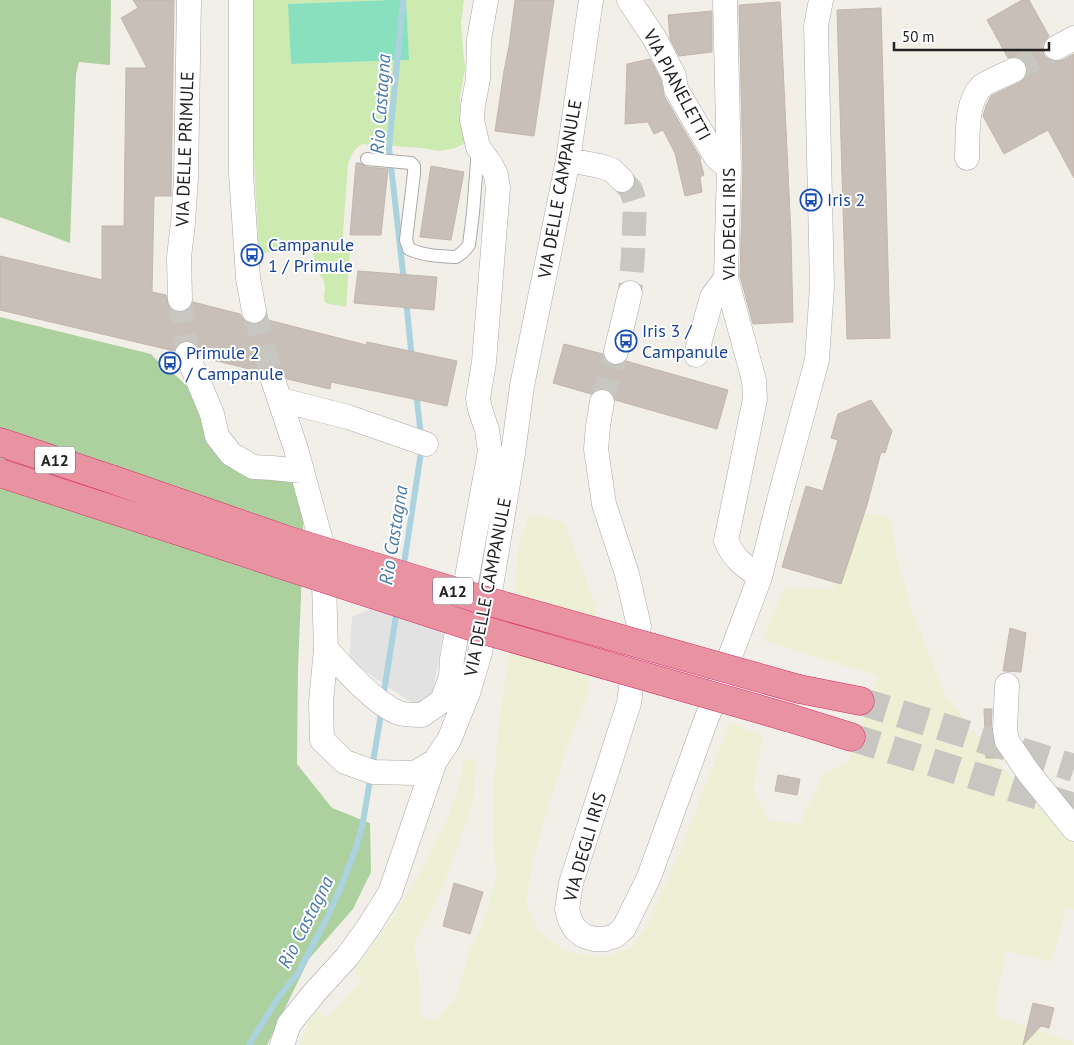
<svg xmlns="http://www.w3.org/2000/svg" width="1074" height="1045" font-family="'PT Sans',sans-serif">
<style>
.farmland{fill:#eef0d5}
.grass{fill:#cdebb0}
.forest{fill:#add19e}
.pitch{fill:#88e0be}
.parking{fill:#e2e2e2}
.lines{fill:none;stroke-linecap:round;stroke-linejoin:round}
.stream{stroke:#aad3df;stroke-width:6}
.building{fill:#c7bfb8;stroke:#c4b6ab}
.minor-tunnel{stroke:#c8c6c1;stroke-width:24;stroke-dasharray:24 12;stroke-linecap:butt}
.motorway-tunnel{stroke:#c8c6c1;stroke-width:28;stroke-dasharray:28 14;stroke-linecap:butt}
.service-casing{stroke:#a9a9a9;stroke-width:14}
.minor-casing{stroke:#a9a9a9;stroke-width:25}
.motorway-casing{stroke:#dc2a67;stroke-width:29}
.service{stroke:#fff;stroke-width:12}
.minor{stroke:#fff;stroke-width:24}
.motorway{stroke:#e892a2;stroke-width:28}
.motorway-bridge-casing{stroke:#dc2a67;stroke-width:29;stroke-linecap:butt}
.motorway-bridge{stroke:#e892a2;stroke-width:28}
.labels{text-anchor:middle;stroke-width:4;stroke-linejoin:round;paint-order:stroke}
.shield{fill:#fff;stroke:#646464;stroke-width:1}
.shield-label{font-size:16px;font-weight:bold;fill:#222}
.street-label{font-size:18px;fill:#222;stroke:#fff}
.transit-label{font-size:18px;fill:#164399;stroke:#fff;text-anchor:start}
.water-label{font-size:19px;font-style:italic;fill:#4a7aab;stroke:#fff}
</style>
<rect width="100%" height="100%" fill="#f2efe9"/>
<path class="farmland" d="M856 512 891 517 897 558 911 608 944 693 1003 768 1074 844V910L1067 908 1051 962 1006 951 997 997 995 1016 1074 1043V1045H300L314 1007 327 1019 361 980 352 967 383 932 421 871 448 817 462 775 463 759 476 761 473 802 461 838 438 899 414 943 419 979 420 1015 436 1021 456 996 470 948 482 925 496 879 493 833 494 777 499 722 508 664 519 544 530 514 564 522 596 606 588 694 570 738 543 824 532 865 526 904 539 930 565 952 604 957 630 949 646 926 673 868 730 723 763 735 753 789 770 822 800 823 824 774 847 763 878 676 763 640 784 588 833 589Z"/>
<path class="grass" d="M250 0H389L289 4 291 64 408 60 406 0H464L461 24 465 69 460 97V112L468 142 455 148 440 151 421 148 362 144C354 149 351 155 348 164L343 233V240L348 246 350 253 346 307 325 303 324 296 325 289 324 281 315 268 313 250 259 253 253 142Z"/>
<path class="forest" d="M0 0H111L110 65 79 62 76 74 70 243 0 217Z
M0 317 151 354 163 367 175 375 192 390 211 441 295 483 304 499 301 597 298 667 297 764 332 808 370 823 371 872 353 909 309 959 267 1045H0Z"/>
<path class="pitch" d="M389 0H406L409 60 291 64 288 4Z"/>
<path class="parking" d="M372 608 445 623 432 697 415 705 349 660 352 617Z"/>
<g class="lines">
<path class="stream" d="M403 0 389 148 404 282
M406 300 412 359
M416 392 421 436
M403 570 422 446
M383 698 397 609
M249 1045 278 998 298 973 326 920 341 887 356 848 363 822 382 708"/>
</g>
<path class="building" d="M133 0H174L171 196H154L152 292 166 295 169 307 174 311 180 313 188 310 192 306 193 302 240 314 244 320 250 324H257L264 319 366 345 367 342 457 361 447 406 331 382 330 389 287 379 282 370 276 367H268L262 372 204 358 200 349 196 343 189 340 181 342 176 345 174 351 0 310V256L102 280V226H124L126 68H147L121 18 138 8Z
M515 0H554L534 136 495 131 504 71 509 46Z
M1022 0H1029L1049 36 1045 41 1042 47 1044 55 1049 60 1056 62 1063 60 1074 54V178L1048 130 1004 154 983 116 986 106 991 96 1020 82 1026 77 1028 70 1026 63 1022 59 1015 56 1008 58 987 20Z
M780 2 791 235 793 322 753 324 740 276 743 168 739 5Z
M881 8 890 338 847 339 837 10Z
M712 11V52L679 56 670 39 668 15Z
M650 59 661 80 664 96 701 159 700 160 704 175 700 177 702 192 685 196 675 153 663 130 654 134 648 122 625 124 627 64Z
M356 163H360L366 167 388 169 381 235H350Z
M431 166 464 172 451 240 420 237Z
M358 271 437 277 434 310 354 303Z
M564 344 603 354 606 362 612 365H620L626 361 728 390 717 429 615 400V397L611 392 605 389H598L591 394 553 383Z
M871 400 892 431 885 453 881 452 867 505 841 584 782 567 806 486 823 491 838 440 831 438 838 414Z
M1010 628 1026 633 1021 672 1003 671Z
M984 709H992L991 732 994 744 1000 755V758H986Z
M778 775 800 779 797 795 775 791Z
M454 883 483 892 470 934 443 926Z
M1033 1003 1054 1008 1049 1028 1041 1026 1023 1045Z"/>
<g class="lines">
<path class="minor-tunnel" d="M1014 70 1056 48
M622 180 631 190 635 202 633 255 630 293
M180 299 187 354
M254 311 273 380
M602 402 616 352"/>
<path class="motorway-tunnel" d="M860 701 1074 768
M851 737 1074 807"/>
<g class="service-casing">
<path id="service" d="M367 159 411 163 414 166V173L406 240 409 249C424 256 440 256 456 257L463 252 469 245 473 213 478 149"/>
</g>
<g class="minor-casing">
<path id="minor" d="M241 0V173L248 278 254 311
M629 0 655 39 674 76 676 89 716 157 729 168
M725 0 729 168 726 278 754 380 755 399 726 541C735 560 743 565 760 577
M1056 48 1074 38
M967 158C968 137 965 102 982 86 988 81 1007 74 1014 70
M568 160 600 166 612 170 622 180
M180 299 179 257 183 223 186 178 189 0
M616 352 630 293
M187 354 212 414 217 436 231 454 253 467 272 468 302 471
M696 355 712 297 726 278
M273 380 296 449 323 548 326 649 321 702 322 740 345 762 373 772 415 773 435 761 449 740 468 693 480 653 513 453 522 386 568 160 591 0
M281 400 348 417 426 444
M602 402 598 426 596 449 604 504 627 574 639 626 629 703 571 883 567 909 570 920 575 929 584 936 594 939H605L615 936 624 928 649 877 703 728 760 577 778 504 817 360 822 286 816 26 821 0
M326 649C344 668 375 704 399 713 406 715 415 715 422 715L442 701 451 677 452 659 490 451 487 430 480 409 478 398 484 362 498 188 496 175 491 165 478 147 472 120 473 105 478 79 479 40 486 0
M1007 685 1005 730 1007 741 1028 772 1074 829
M282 1045 289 1024 315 992 347 957 368 928 390 893 435 761"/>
</g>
<g class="motorway-casing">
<path id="motorway" d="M0 442 111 479
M799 689 860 701
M790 718 851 737"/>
</g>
<use href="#service" class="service"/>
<use href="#minor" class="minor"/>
<use href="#motorway" class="motorway"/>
<g class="motorway-bridge-casing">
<path id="motorway-bridge" d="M0 473 473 627 790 718
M111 479 284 539 483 600 799 689"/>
</g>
<use href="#motorway-bridge" class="motorway-bridge"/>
</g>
<defs>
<g id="bus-ring" transform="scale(1.125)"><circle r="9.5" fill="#fff" stroke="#1a4fb4" stroke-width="1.5"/><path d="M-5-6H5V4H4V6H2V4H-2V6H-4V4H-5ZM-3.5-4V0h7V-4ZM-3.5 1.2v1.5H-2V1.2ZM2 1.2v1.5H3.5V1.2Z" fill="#1a4fb4"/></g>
</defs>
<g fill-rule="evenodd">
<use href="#bus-ring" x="811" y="200"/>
<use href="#bus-ring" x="252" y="255"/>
<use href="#bus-ring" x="626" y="341"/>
<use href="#bus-ring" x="170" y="363"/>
</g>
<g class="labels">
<g class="shield">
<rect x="35" y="446.5" width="40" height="27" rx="4"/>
<rect x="433" y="577.5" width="40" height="27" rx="4"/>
</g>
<g class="shield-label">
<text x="55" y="466">A12</text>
<text x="453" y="597">A12</text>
</g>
<g class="street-label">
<text transform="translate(677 85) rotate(62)" y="6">VIA PIANELETTI</text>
<text transform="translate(185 149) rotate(-88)" y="6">VIA DELLE PRIMULE</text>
<text transform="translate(560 189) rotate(-80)" y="6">VIA DELLE CAMPANULE</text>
<text transform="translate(729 224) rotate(-90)" y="6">VIA DEGLI IRIS</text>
<text transform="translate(488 587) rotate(-79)" y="6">VIA DELLE CAMPANULE</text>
<text transform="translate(585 847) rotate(-74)" y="6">VIA DEGLI IRIS</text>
</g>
<g class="transit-label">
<text x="827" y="206">Iris 2</text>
<text x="268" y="251">Campanule<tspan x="268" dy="21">1 / Primule</tspan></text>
<text x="642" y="337">Iris 3 /<tspan x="642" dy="21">Campanule</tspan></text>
<text x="186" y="359">Primule 2<tspan x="186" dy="21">/ Campanule</tspan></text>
</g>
<g class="water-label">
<text transform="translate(380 104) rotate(-86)" y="7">Rio Castagna</text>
<text transform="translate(393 535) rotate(-81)" y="7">Rio Castagna</text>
<text transform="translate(305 922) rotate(-63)" y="7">Rio Castagna</text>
</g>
</g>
<path d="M894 42v8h155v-8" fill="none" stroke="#222222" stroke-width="2.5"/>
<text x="902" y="42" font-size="15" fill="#222222" stroke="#ffffff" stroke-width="4" paint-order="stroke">50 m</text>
</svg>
